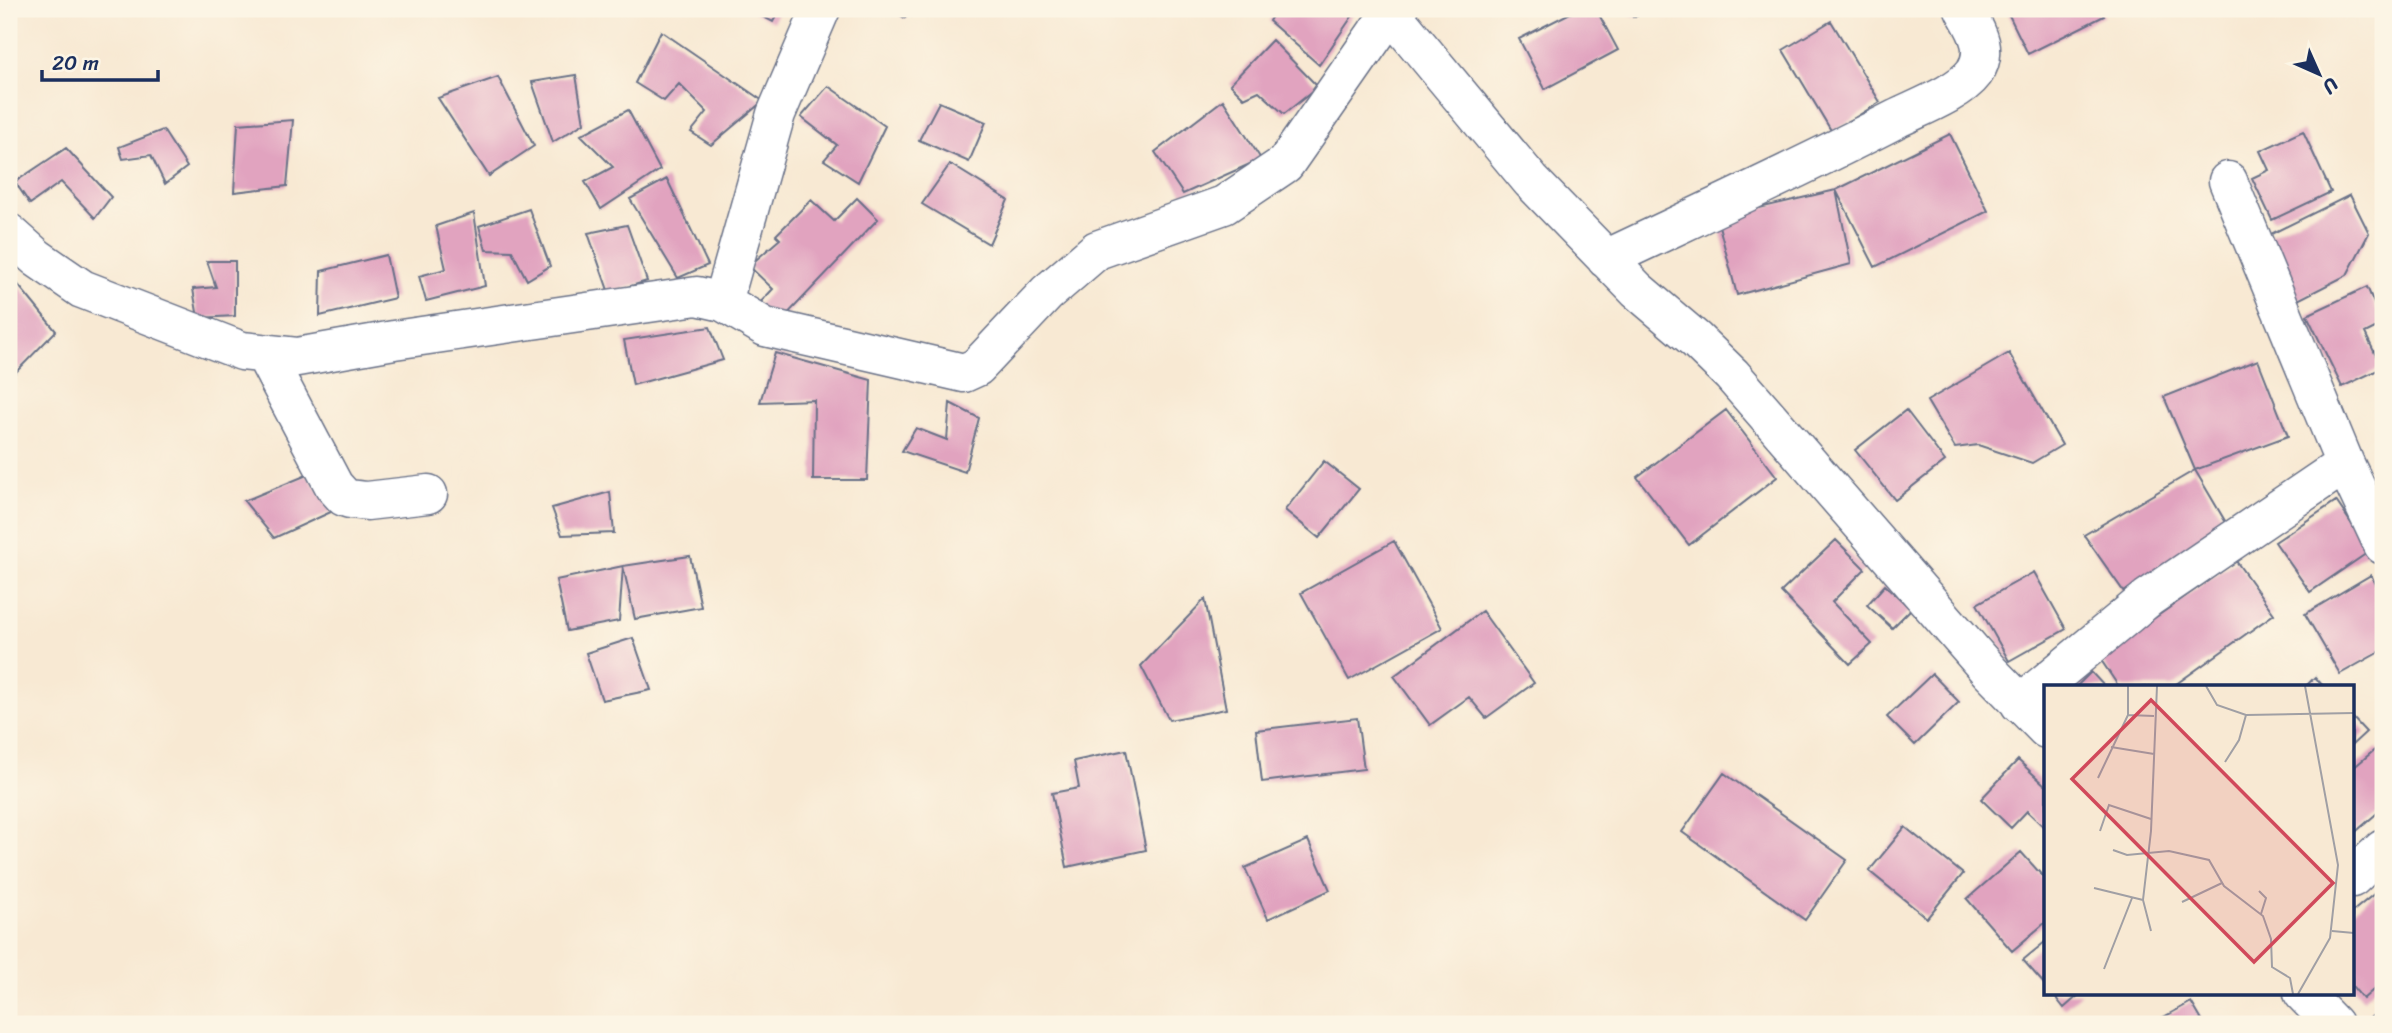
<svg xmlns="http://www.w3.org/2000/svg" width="2392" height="1033" font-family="Sriracha,sans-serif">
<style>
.building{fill:#e1a3bf}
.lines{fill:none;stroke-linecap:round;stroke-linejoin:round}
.minor-casing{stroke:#687087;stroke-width:41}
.minor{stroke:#fff;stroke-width:38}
.inset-road{fill:none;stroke:#a09fa4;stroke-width:2}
.view{fill:#d1495b;fill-opacity:0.15;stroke:#d1495b;stroke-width:3.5}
.inset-edge{fill:none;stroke:#1b2f5e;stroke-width:3.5}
</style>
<rect width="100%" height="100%" fill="#fcf5e5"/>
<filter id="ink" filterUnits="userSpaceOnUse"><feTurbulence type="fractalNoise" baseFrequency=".0143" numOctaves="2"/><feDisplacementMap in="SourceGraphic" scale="14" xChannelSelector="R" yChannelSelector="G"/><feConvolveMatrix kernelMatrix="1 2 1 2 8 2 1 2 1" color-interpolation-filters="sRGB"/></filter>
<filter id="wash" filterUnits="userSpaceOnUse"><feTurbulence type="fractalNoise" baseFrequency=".00686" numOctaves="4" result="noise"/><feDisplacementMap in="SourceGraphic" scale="28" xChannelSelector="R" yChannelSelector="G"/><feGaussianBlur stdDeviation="1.57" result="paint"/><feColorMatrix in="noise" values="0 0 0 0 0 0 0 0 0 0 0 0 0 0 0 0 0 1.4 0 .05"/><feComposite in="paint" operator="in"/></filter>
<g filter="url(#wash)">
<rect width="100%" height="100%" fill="#f8e9d3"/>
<g id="blocks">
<path class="building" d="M748 9H780L773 22Z
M890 9H910L905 18Z
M1276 9H1346L1353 15 1319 65 1269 21Z
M1578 9H1596L1618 50 1545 89 1519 39Z
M1628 9H1651L1633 17Z
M2006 9H2100L2104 16 2028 54Z
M1831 21 1880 102 1832 132 1783 50Z
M661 31 763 101 711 145 691 132 707 112 679 84 664 101 635 83Z
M1272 40 1318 87 1284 114 1259 91 1244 98 1230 84Z
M576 75 584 123 553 142 532 82Z
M498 77 534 146 489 176 438 98Z
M828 86 885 126 858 182 824 160 837 145 801 117Z
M1223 100 1261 159 1183 194 1155 152Z
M939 102 986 122 969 162 919 140Z
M628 110 660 170 601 209 585 182 613 167 581 135Z
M293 120 287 186 234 192 238 124Z
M163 130 187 167 165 184 151 155 123 159 119 147Z
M2303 131 2331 192 2272 220 2252 178 2269 170 2260 151Z
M1950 134 1988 211 1875 267 1836 190Z
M66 148 111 197 95 218 61 182 30 204 15 182Z
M950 164 1008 200 989 244 922 204Z
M667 179 708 265 678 278 630 199Z
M1836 190 1851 264 1737 295 1717 218Z
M2350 195 2369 233 2347 275 2298 300 2267 236Z
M857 198 878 219 780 322 758 305 773 289 749 266 780 239 776 235 811 200 834 221Z
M529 209 550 266 527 280 512 251 486 250 479 226Z
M474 213 485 286 426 301 419 276 446 269 436 226Z
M627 225 647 281 609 293 588 233Z
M386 255 395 298 320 316 321 271Z
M207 261H235V316L198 318 193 289 216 287Z
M15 281 56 331 16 372 9 364V286Z
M2367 287 2383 324 2365 333 2382 368 2342 387 2307 315Z
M710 327 723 360 633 385 624 340Z
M775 353 871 380 867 480H813L814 400 760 402Z
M2009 353 2062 445 2032 463 1978 445 1955 448 1927 401Z
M2258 360 2288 436 2195 470 2164 397Z
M950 403 979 418 965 472 902 451 916 428 947 440Z
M1726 410 1777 477 1689 545 1637 477Z
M1906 410 1945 461 1895 500 1855 450Z
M1324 461 1359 489 1319 538 1285 510Z
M2195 470 2228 526 2171 560 2124 592 2084 535Z
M307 475 333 511 274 538 244 501Z
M610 492 614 533 562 535 552 508Z
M2336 501 2370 551 2310 592 2275 542Z
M1836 540 1865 569 1832 602 1872 644 1850 664 1781 592Z
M1394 541 1442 628 1349 680 1301 593Z
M690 556 701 607 635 619 623 566Z
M2236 561 2274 614 2172 687H2119L2099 657Z
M623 566 619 621 567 631 556 580Z
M2034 572 2066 629 2009 661 1977 604Z
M2371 575 2383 597V650L2340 674 2305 614Z
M1885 585 1911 609 1892 628 1867 605Z
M1205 599 1226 709 1169 720 1141 666Z
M1482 611 1534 683 1486 718 1469 697 1430 725 1394 676Z
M633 638 651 690 602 700 586 653Z
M2091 672 2105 687H2076Z
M1932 674 1959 702 1915 745 1887 717Z
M2315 677 2324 687H2305Z
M2352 717 2366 732 2352 745Z
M1357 718 1364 769 1262 782 1256 730Z
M2377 748 2383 756V808L2352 835V769Z
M1126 750 1146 850 1067 867 1052 793 1079 788 1074 761Z
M2018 760 2046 786V829L2027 811 2011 828 1981 799Z
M1724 773 1847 860 1805 920 1682 832Z
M1905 827 1963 874 1927 918 1869 871Z
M1308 840 1330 890 1268 919 1245 868Z
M2021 852 2046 880V922L2012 951 1967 899Z
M2374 894 2383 905V986L2381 983 2363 999 2352 986V912Z
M2046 941V986L2023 960Z
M2052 993H2081L2064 1008Z
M2191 1002 2204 1024H2151Z
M2383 1007V1024H2373L2369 1019Z"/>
</g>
</g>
<g filter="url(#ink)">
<use href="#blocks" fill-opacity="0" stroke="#687087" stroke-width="2"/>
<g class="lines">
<g class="minor-casing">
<path id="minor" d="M1388 9 1531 181 1637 290 1696 340 1732 375 1990 672 2046 729
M2228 181 2345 464 2383 545
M9 233 37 258 82 289 242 351 297 357 394 340 697 296 723 302 765 327 964 373 977 367 1047 293 1097 250 1224 205 1285 164 1393 9
M1606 259C1703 213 1801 168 1896 119 1918 108 1959 93 1974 73 1990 50 1976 30 1964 9
M723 302 776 114 821 9
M265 355 334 486 344 497 350 499 367 501 428 494
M2020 704 2148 598 2345 464
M2352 878 2383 849
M2303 993 2333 1024"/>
</g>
<use href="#minor" class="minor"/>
</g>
</g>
<g transform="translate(2044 685)">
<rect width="310" height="310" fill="#f8e9d3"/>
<path class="inset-road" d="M162 1 173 20 202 30 310 28M84 30 110 31M67 62 110 69M181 77 195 55 202 30M54 93 84 30V1M56 146 65 120 107 134M69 165 83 170 125 166 165 175 180 201 219 231 227 254 228 282 246 293 249 309M50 203 99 215M215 206 222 213 217 229M138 217 178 198M107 246 99 215 107 146 113 1M288 246 310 248M60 284 88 213M254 309 286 253 294 180 261 1"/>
<path class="view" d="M107 15 289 198 210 277 28 94Z"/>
<rect width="310" height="310" class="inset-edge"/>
</g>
<rect width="2392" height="1033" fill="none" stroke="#fcf5e5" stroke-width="35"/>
<g transform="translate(2319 74) rotate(135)" stroke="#fcf5e5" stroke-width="5" paint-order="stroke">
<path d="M0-5L12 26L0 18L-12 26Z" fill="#1b2f5e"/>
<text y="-10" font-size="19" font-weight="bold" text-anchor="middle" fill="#1b2f5e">U</text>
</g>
<path d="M42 70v10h116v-10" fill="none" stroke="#1b2f5e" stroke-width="3.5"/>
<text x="52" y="70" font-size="21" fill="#1b2f5e" stroke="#fcf5e5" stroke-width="5" paint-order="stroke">20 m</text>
</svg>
